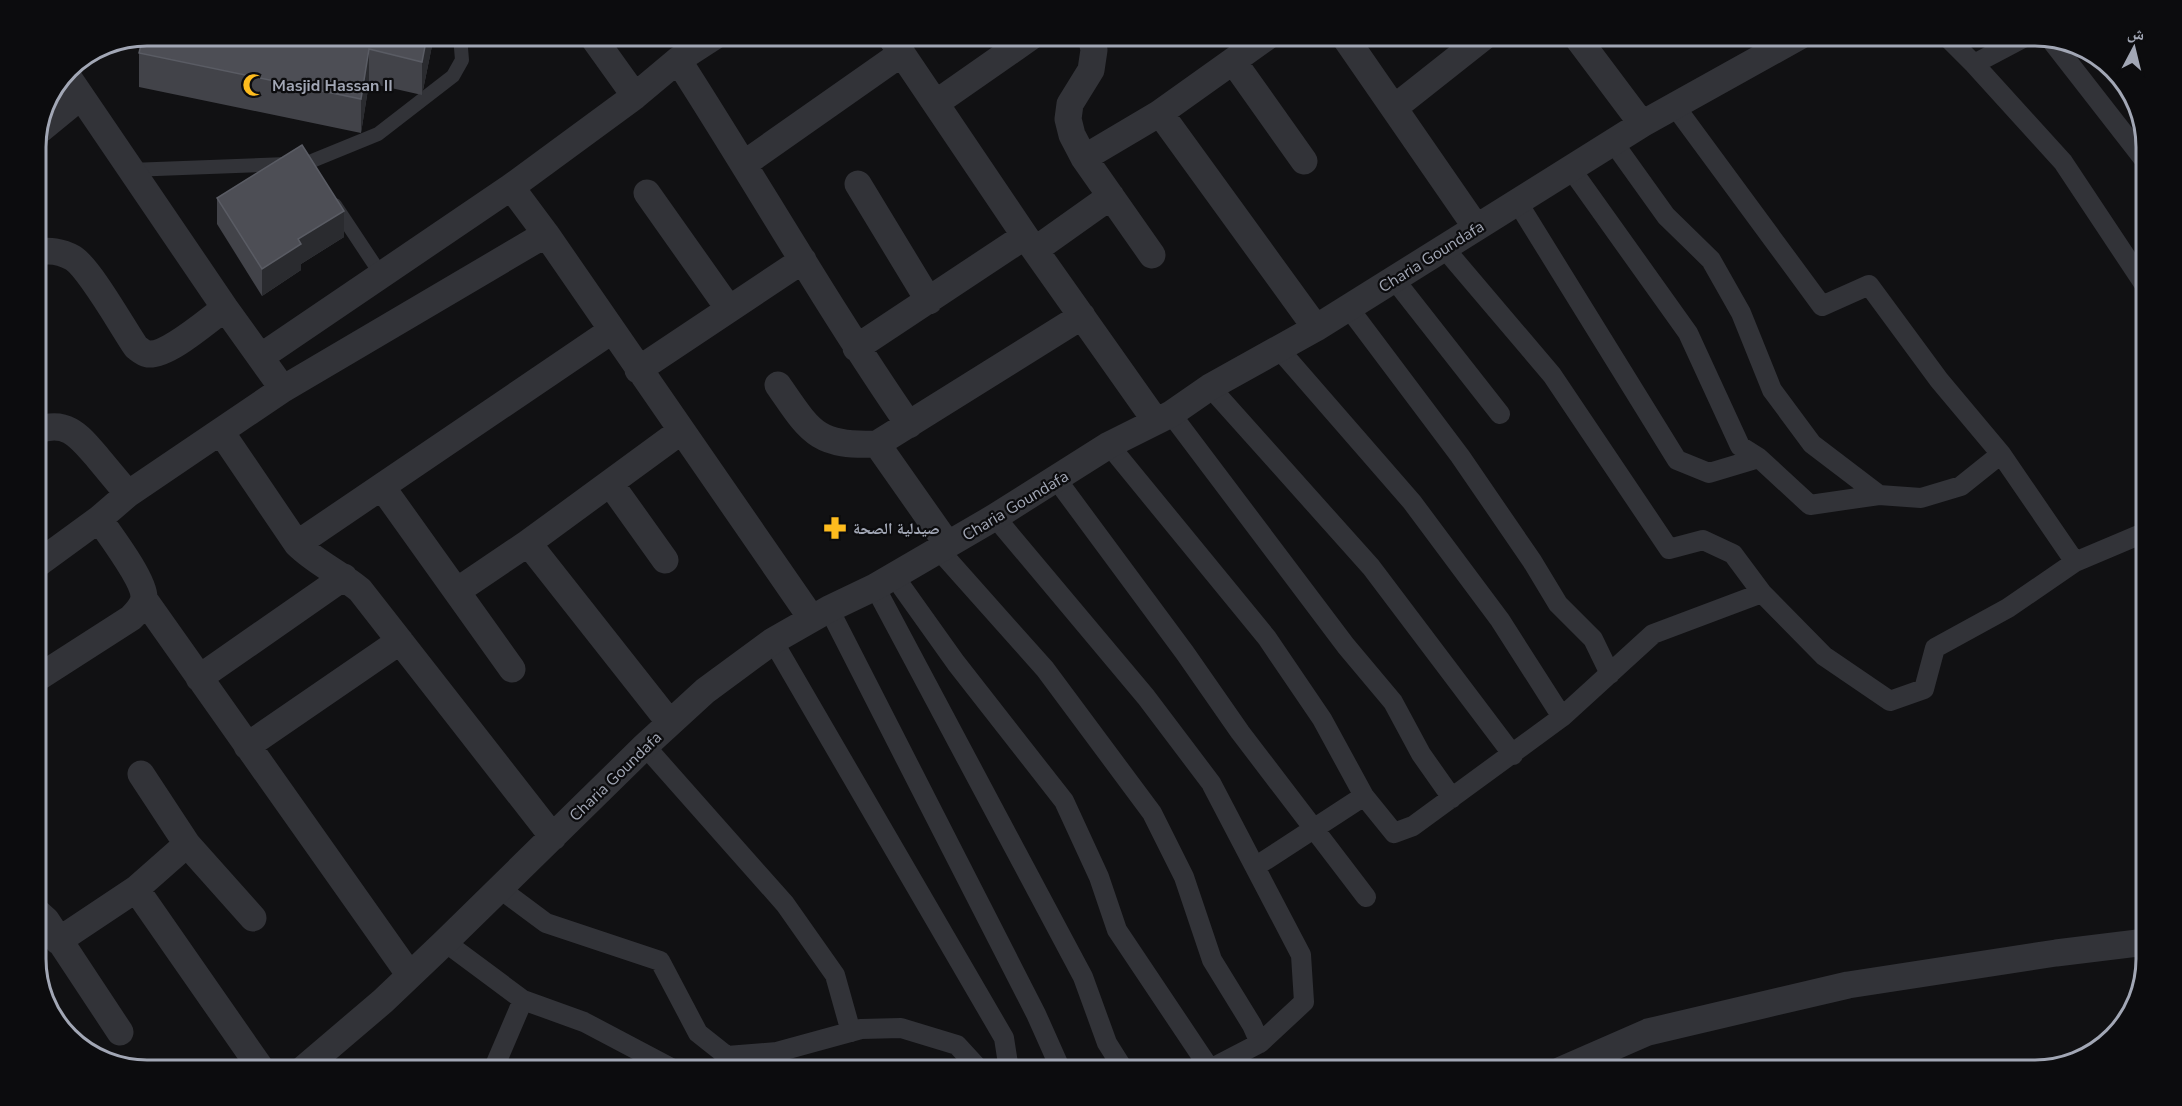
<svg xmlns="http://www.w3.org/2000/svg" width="2182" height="1106" font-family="'Nunito Sans','Noto Naskh Arabic',sans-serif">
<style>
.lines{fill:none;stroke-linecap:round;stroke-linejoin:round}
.service{stroke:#323338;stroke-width:14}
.pedestrian{stroke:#323338;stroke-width:20}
.minor{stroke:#323338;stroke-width:27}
.wall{fill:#424349}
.shaded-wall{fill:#2a2b2f}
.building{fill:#4d4e55;stroke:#5a5c64;stroke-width:1.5}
.labels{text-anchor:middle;stroke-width:4.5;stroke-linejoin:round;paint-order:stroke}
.poi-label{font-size:16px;font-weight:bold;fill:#a2a7b5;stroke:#0c0c0e;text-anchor:start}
.street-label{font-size:16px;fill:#a2a7b5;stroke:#0c0c0e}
.rim{fill:none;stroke:#a2a7b5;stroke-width:3}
</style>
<rect width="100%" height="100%" fill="#111113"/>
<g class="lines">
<path class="service" d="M307 163 378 134 453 76 462 60 460 36
M130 170 287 164
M335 205 382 276"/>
<path class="pedestrian" d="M1946 36 1974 64 2063 162 2146 287
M2051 40 2146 162
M1974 64 2027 36
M1674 105 1822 306 1869 285 1939 380 2001 454
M1613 142 1666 216 1711 260 1741 313 1772 390 1812 444 1879 495 1921 498 1961 486 2001 454 2075 562
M1571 169 1688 333 1740 446 1759 458
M1518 203 1677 460 1709 473 1759 458 1810 505 1879 495
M1445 249 1552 375 1669 549 1703 540 1733 554 1762 593
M1394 279 1500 414
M1348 307 1460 456 1532 561 1558 604 1593 639 1610 674
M1278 348 1412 502 1500 620 1562 717
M1210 387 1371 567 1513 755
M1171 414 1346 646 1393 702 1421 754 1452 798
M1109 445 1267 638 1322 719 1364 796
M1057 480 1185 653 1240 732 1366 897
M939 550 1045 669 1152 813 1184 877 1212 960 1252 1025 1260 1043
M894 576 956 663 1064 801 1099 877 1117 930 1210 1069 1260 1043 1304 1002 1301 955 1211 783 1146 697 995 517
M875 587 1083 977 1107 1043 1124 1070
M829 609 1036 1014 1061 1070
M773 641 1004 1038 1009 1070
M645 746 785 904 835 975 851 1032
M1255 867 1364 796 1394 833 1413 826 1562 717 1653 634 1762 593 1824 656 1890 701 1924 689 1935 648 2008 608 2075 562 2146 532
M499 888 546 923 660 961 698 1033 727 1056 777 1052 861 1029 901 1028 957 1045 980 1070
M445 942 523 1000 584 1022 675 1070
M493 1070 523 1000"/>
<path class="minor" d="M592 36 635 96
M890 36 1025 236 1155 420
M1091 36 1094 50 1091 70 1070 104 1068 119 1072 135 1084 158 1152 255
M1344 36 1476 227
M1576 36 1642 124
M678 60C756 181 827 306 909 425
M1233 61 1304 161
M66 74 225 308 283 389
M936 103 1032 36
M1394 108 1485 36
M1160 113 1316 328
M41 129 80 97
M1084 158 1160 113 1268 36
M744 164 902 53
M858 184 929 301
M647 193 729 309
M546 234 812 619
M1035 250 1111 196
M36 253C48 249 62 252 73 258 90 269 123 328 136 347 140 350 143 353 148 354 168 356 208 320 225 308
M856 348 1025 236
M262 356 511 187
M638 370 803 260
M778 385C810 431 816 447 877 444L1082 316
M36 431C66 418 80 437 98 458 108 470 118 482 128 494
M221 432 297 544C316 563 340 573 360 590L553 837
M877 444 948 545
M610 483 665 560
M382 487 512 669
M297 544 611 331
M36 565 99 519 128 494 283 389 546 234 511 187 635 96 678 60 715 36
M457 591 528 543
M144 599 409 974
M199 678 344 577
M36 679 131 618C137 612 143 606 144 598 145 581 110 535 99 519
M670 723 528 543 681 431
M247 746 400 641
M141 774 187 844 253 918
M136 889 262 1070
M36 911 46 920 120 1032
M58 941 136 889 187 844
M302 1070 383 1001 445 942 645 746 705 691 773 641 829 609 875 587 995 517 1109 445 1171 414 1210 387 1316 328 1642 124 1800 36
M1561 1070 1648 1032 1848 985 2056 953 2146 942"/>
</g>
<path class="wall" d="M434 36 422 95 369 83 361 133 139 87V53Z
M217 198 344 237 301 264V270L262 296 217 224Z"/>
<path class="shaded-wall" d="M427 36H434L422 95V62Z
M369 49V83L361 133V99Z
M344 211V237L301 264V270L262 296V269L298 239Z"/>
<path class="building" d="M148 36H427L422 62 369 49 361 99 139 53 143 37Z
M302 145 344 211 298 239 301 244 262 269 217 198Z"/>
<defs>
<g id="mosque-bare" transform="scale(1.8)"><path d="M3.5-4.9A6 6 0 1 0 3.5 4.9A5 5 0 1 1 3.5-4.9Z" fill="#febc1e" stroke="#0c0c0e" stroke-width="2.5" paint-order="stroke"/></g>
<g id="pharmacy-bare" transform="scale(1.8)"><path d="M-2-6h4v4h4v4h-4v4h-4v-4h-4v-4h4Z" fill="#febc1e" stroke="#0c0c0e" stroke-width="2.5" paint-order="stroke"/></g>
</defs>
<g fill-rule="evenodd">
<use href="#mosque-bare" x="254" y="85"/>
<use href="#pharmacy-bare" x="835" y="528"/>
</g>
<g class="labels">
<g class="poi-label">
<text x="272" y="91">Masjid Hassan II</text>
<text x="853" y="534">صيدلية الصحة</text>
</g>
<g class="street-label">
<text transform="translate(1431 256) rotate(-32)" y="6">Charia Goundafa</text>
<text transform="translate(1015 505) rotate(-31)" y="6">Charia Goundafa</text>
<text transform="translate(615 776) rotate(-44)" y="6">Charia Goundafa</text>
</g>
</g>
<path d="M0 0H2182V1106H0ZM147 46H2035A101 101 0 0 1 2136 147V959A101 101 0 0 1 2035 1060H147A101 101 0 0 1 46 959V147A101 101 0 0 1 147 46Z" fill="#0c0c0e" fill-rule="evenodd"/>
<path class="rim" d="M147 46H2035A101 101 0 0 1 2136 147V959A101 101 0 0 1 2035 1060H147A101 101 0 0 1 46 959V147A101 101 0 0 1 147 46Z"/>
<g transform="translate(2134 48) rotate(7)" stroke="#0c0c0e" stroke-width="4.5" paint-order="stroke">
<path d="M0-4.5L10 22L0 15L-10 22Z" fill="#a2a7b5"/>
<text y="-9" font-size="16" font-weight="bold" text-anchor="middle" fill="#a2a7b5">ش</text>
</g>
</svg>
